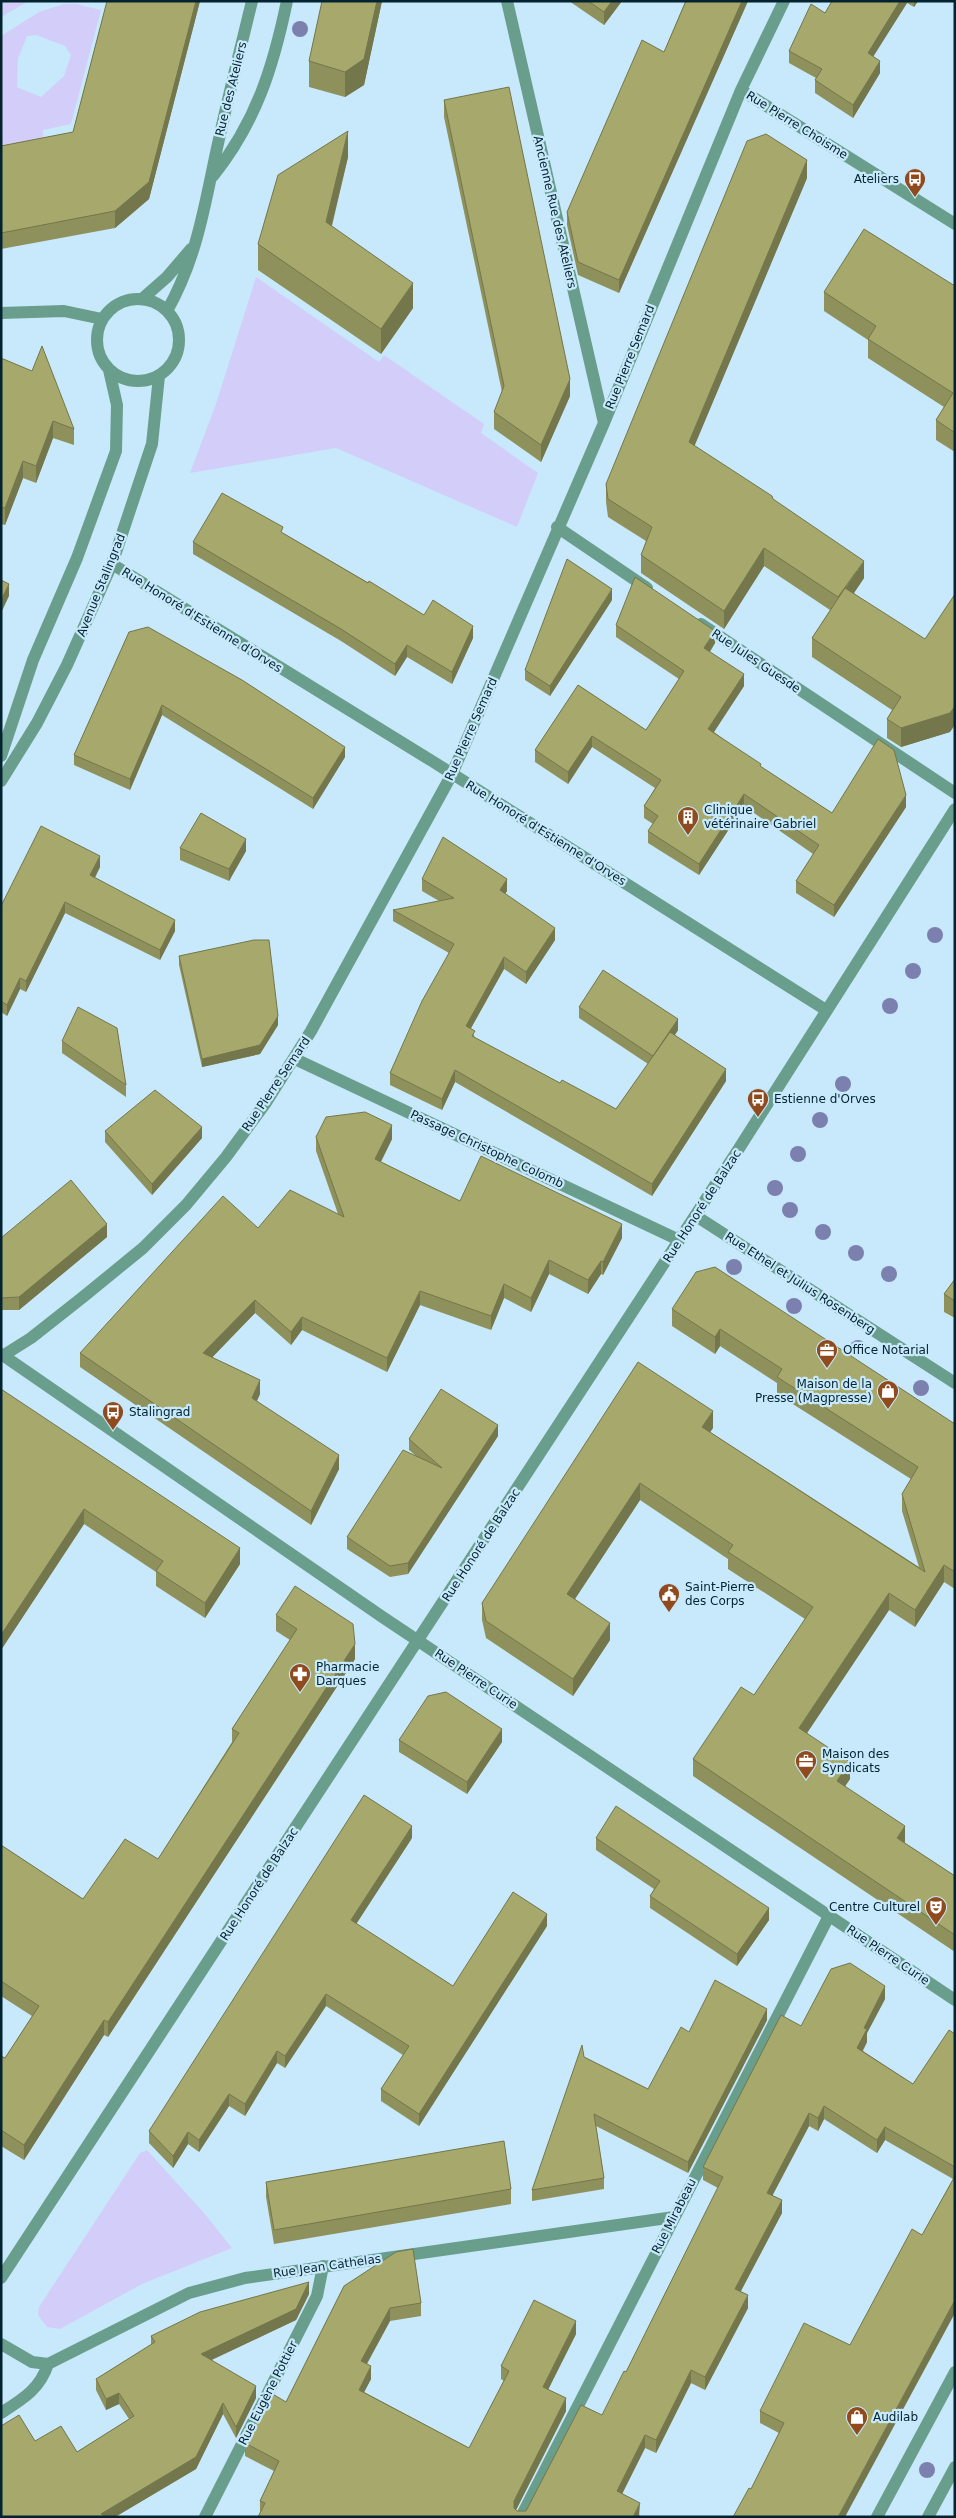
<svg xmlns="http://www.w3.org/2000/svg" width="956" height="2518" font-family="'DejaVu Sans',sans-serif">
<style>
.green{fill:#d3cef9;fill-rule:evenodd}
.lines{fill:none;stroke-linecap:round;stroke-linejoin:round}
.minor{stroke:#689e8b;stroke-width:12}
.tree{fill:#7b80ae}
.wall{fill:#8f915c}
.shaded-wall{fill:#74764b}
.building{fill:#a6a96b;stroke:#74764b}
.labels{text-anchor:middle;stroke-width:4.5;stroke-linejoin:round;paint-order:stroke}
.street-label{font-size:12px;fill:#042330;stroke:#c7e9fb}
.poi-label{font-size:12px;fill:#042330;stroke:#c7e9fb;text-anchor:start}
</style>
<rect width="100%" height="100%" fill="#c7e9fb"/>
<path class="green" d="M1 1H29L1 17Z
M64 4H76L101 10 71 124 43 130V144L1 152V36L39 12ZM36 35 65 46 71 55 64 76 41 97 17 87 18 59 27 36Z
M256 277 379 362 384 355 484 424 481 433 538 473 517 527 336 448 190 473 216 404Z
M147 2150 204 2213 232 2248 142 2284 60 2329 47 2327 38 2315 39 2307 140 2153Z"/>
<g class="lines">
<path class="minor" d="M507 1 604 423
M741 90 955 224
M213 176C256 122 273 68 287 1
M97 340a41 41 0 1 1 82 0a41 41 0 1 1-82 0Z
M142 299 167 277 191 249
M167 311C199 254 205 201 219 139 229 93 241 47 252 1
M1 313 64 311 102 319
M557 527 647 588
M112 564 432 761 826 1010
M701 624 955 793
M1 756 33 660 77 558 116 451 117 405 109 370
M1 781 37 723 67 665 112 564 152 444 159 376
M295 1059 679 1240
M696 1216 955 1383
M1 1354 381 1616 955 2000
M4 1355 31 1338 83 1297 143 1248 186 1205 226 1157 265 1104 311 1031 452 774 604 423 741 90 784 1
M1 2278 738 1150 955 809
M1 2344 32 2362 48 2364 189 2293 245 2278 674 2217
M1 2413C23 2399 40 2389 48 2364
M205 2517 317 2296 323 2266
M521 2517 829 1916
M877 2517 955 2372
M928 2517 955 2467"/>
</g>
<g class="tree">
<circle cx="300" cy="29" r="8"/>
<circle cx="935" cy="935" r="8"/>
<circle cx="913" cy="971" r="8"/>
<circle cx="890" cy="1006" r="8"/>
<circle cx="843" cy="1084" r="8"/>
<circle cx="820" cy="1120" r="8"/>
<circle cx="798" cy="1154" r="8"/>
<circle cx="775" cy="1188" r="8"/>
<circle cx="790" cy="1210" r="8"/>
<circle cx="823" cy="1232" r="8"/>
<circle cx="856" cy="1253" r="8"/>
<circle cx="734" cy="1267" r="8"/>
<circle cx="889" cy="1274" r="8"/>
<circle cx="794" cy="1306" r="8"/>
<circle cx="858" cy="1348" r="8"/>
<circle cx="921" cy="1388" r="8"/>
<circle cx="927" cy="2470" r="8"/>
</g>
<path class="wall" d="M107 1H200L149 199 115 228 1 249V146L73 132Z
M382 1 364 85 345 97 309 87V61Z
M569 1H622L604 25Z
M684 1H748L619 293 578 275 567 225V212L664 52 685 2Z
M832 1H918L914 7 907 3 873 56 880 73 853 118 815 93V80L816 78 789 63V51L825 13Z
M444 100 570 396 541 462 494 429V412L502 392 444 117Z
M348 157 332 226 413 308 381 354 258 270V244Z
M807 178 694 446 773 499 864 578 854 593 950 732 901 747 887 738V719L892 710 812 657V638L830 610 764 566 724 629 641 573V555L646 541 608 517 606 502V484Z
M955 286V452L936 440V420L944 407 868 358V340L824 311V292Z
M1 358 74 429V445L53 438 36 483 23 478 5 525 1 524Z
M283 533 424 615 473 638 452 684 407 657 395 676 341 641 193 554V542Z
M612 600 550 696 525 680V670Z
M616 625 715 643 710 652 744 686 714 732 761 767 832 813 906 807 834 917 796 893V881L813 854 744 806 699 875 648 843V831L653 824 644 818V806L655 788 592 747 568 784 535 762V750L578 685 646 730 679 679 616 637Z
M129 632 345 757 313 809 162 715 130 790 74 765V755Z
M180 848 246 851 229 881 180 860Z
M100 867 95 878 175 931 160 960 65 913 26 992 20 989 7 1016 1 1012V906Z
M422 879 507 891 505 894 555 940 526 984 504 969 471 1028 475 1038 560 1083 616 1109 648 1064 579 1018V1007L678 1030 675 1035 726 1081 652 1196 455 1082 442 1110 390 1085V1073L449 953 393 921V910L439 901 422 891Z
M179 956 278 1025 260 1054 202 1067 179 965Z
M62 1041 126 1085V1097L62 1053Z
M105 1131 202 1138 152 1195 105 1142Z
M316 1137 392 1139 381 1162 460 1201 622 1238 603 1275 601 1274 588 1294 549 1274 531 1312 504 1298 491 1330 420 1305 387 1372 302 1330 291 1345 255 1313 212 1357 260 1394 257 1401 339 1469 311 1525 80 1367V1353L258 1228 338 1214 316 1151Z
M107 1237 19 1310H1V1238Z
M955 1279V1318L944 1312V1294Z
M672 1309 955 1424V1589L944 1582 915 1627 889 1610 807 1733 850 1779 845 1786 905 1843 955 1876V1952L693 1776V1759L754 1695 805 1619 728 1569V1559L640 1500 575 1599 610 1640 573 1696 486 1638 482 1620V1603L713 1428 710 1432 919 1567 902 1511V1494L911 1479 777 1394V1383L720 1346 715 1354 672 1326Z
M1 1389 240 1564 205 1618 156 1586V1572L84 1524 1 1650Z
M498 1436 408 1574 390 1577 347 1549V1537L415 1455 409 1450V1439Z
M276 1615 355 1659 108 2037 104 2035 24 2160 1 2146V2056L5 2058 32 2016 1 1996V1845L83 1899 158 1859 232 1742V1729L290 1640 276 1631Z
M399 1740 502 1742 467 1794 399 1752Z
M412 1838 356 1924 453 1986 547 1926 419 2126 381 2101V2089L403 2055 326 2006 285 2068 277 2063 245 2116 229 2106 199 2152 188 2144 173 2168 149 2143V2131Z
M596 1838 769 1920 737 1966 650 1908V1896L654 1889 596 1850Z
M885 1999 867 2033V2042L863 2051 913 2084 955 2034V2313L751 2489 779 2433 760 2423V2411L850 2345 922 2235 953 2179 885 2140 877 2153 824 2119 818 2131 809 2126 772 2195 782 2213 741 2291 748 2308 705 2390 691 2383 656 2453 645 2448 622 2494 640 2516 639 2517H258L260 2513V2501L274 2471 245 2456V2443L286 2402 344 2286 421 2303V2316L390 2321 367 2364 371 2379 364 2392 469 2448 504 2381 501 2379V2366L576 2334 548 2389 566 2411 516 2510 517 2511H526L602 2415 626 2372 718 2188 703 2180V2167L801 2026Z
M767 2020 688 2173 596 2126 604 2178V2189L532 2201V2190L584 2057 648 2089 689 2032Z
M266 2182 511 2189V2204L274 2244 266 2197Z
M309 2294 296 2320 211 2360 256 2398 236 2438 223 2414 196 2469 115 2517H1L35 2441 77 2452 129 2419 119 2404 106 2410 96 2390V2379L151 2345V2336Z"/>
<path class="shaded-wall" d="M196 1H200L149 199 115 228V211Z
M377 1H382L364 85 345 97V72Z
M612 1H622L604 25V12Z
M742 1H748L619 293V280Z
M900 1H907V3L868 65V53Z
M914 1H918L914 7Z
M880 61V73L853 118V105Z
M348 131V157L326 248V222Z
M807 160V178L689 459V442Z
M413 283V308L381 354V329Z
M570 379V396L541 462V445Z
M53 421V438L36 483V466Z
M23 461V478L5 525V508Z
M764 548V566L724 629V611Z
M864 561V578L839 615V598Z
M9 584V596L1 613V600Z
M612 589V600L550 696V686Z
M473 626V638L452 684V672Z
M715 631V643L704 660V648Z
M407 645V657L395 676V664Z
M744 674V686L708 741V729Z
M162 705V715L130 790V779Z
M955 706V725L950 732 901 747V728Z
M592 736V747L568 784V772Z
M345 747V757L313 809V798Z
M744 794V806L699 875V864Z
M906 795V807L834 917V905Z
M246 839V851L229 881V869Z
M100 856V867L90 886V875Z
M507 879V891L500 902V890Z
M65 902V913L26 992V981Z
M175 920V931L160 960V950Z
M555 928V940L526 984V972Z
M504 957V969L466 1037V1026Z
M20 978V989L7 1016V1005Z
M278 1016V1025L260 1054 202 1067V1059Z
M678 1019V1030L653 1067V1056Z
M726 1069V1081L652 1196V1184Z
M455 1070V1082L442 1110V1099Z
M392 1125V1139L375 1173V1159Z
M202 1127V1138L152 1195V1184Z
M107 1224V1237L19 1310V1297Z
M622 1224V1238L603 1275V1262Z
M549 1260V1274L531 1312V1298Z
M601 1261V1274L588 1294V1280Z
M504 1284V1298L491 1330V1316Z
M420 1291V1305L387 1372V1358Z
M255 1300V1313L203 1367V1353Z
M302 1317V1330L291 1345V1332Z
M720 1329V1346L715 1354V1337Z
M260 1380V1394L252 1411V1398Z
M713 1411V1428L702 1444V1427Z
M498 1425V1436L408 1574V1563Z
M339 1455V1469L311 1525V1511Z
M640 1483V1500L567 1611V1594Z
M84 1509V1524L1 1650V1635Z
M240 1548V1564L205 1618V1603Z
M944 1565V1582L915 1627V1610Z
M889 1593V1610L799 1745V1728Z
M610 1623V1640L573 1696V1679Z
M355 1644V1659L108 2037V2022Z
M502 1729V1742L467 1794V1782Z
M850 1762V1779L837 1798V1781Z
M412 1826V1838L351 1932V1920Z
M905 1826V1843L897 1838Z
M769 1908V1920L737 1966V1954Z
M547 1914V1926L419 2126V2114Z
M885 1986V1999L867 2033V2042L857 2060V2048L864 2028Z
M326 1994V2006L285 2068V2056Z
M767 2009V2020L688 2173V2162Z
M104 2020V2035L24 2160V2145Z
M277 2051V2063L245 2116V2104Z
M229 2094V2106L199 2152V2140Z
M824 2106V2119L818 2131V2118Z
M809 2113V2126L767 2206V2193Z
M885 2127V2140L877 2153V2140Z
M188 2132V2144L173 2168V2156Z
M782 2200V2213L735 2302V2289Z
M309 2282V2294L296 2320 201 2365V2354Z
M748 2295V2308L705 2390V2377Z
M955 2300V2313L845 2517H838Z
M390 2308V2321L361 2374V2361Z
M576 2321V2334L543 2400V2387Z
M371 2366V2379L359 2402V2390Z
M691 2370V2383L656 2453V2440Z
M256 2386V2398L236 2438V2427Z
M119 2393V2404L106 2410V2399Z
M566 2398V2411L514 2514V2501Z
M223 2403V2414L196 2469 115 2517H101V2514Z
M645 2435V2448L617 2504V2491Z
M640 2503 639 2517H633Z"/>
<path class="building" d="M107 1H196L149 182 115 211 1 233V146L73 132Z
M322 1H377L364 59 345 72 309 61Z
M588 1H612L604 12Z
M686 1H742L619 280 578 262 567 212 642 40 664 52Z
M832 1H900L868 53 880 61 853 105 815 80 822 69 789 51 811 4 825 13Z
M509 87 570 379 541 445 494 412 504 386 444 100Z
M348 131 326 222 413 283 381 329 258 244 278 175Z
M766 134 807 160 689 442 772 496 773 499 864 561 838 597 764 548 724 611 641 555 652 527 608 499 606 484 747 141Z
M864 229 955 286V433L936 420 953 393 868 339 876 326 824 292Z
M42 346 74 429 53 421 36 466 23 461 5 508 1 507V358L32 371Z
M222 493 283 527 281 532 368 583 369 581 424 615 433 600 473 626 452 672 407 645 395 664 341 629 193 542Z
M567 559 612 589 550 686 525 670Z
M635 577 715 631 704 648 744 674 708 729 761 764 760 766 832 813 878 739 894 750 906 795 834 905 796 881 819 845 744 794 699 864 648 831 658 816 644 806 661 780 592 736 568 772 535 750 578 685 646 730 684 671 616 625Z
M1 580 9 584 1 600Z
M845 588 925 639 955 594V706L950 713 901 728 887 719 901 697 812 638Z
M148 627 242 680 345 747 313 798 162 705 130 779 74 755 129 632Z
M201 813 246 839 229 869 180 848Z
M41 826 100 856 90 875 175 920 160 950 65 902 26 981 20 978 7 1005 1 1001V906Z
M443 837 507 879 500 890 555 928 526 972 504 957 466 1026 475 1031 472 1036 560 1083 562 1080 616 1109 670 1032 726 1069 652 1184 455 1070 442 1099 390 1073 422 1001 454 944 393 910 454 898 422 879Z
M254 940H269L278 1016 260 1045 202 1059 179 956Z
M603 970 678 1019 653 1056 579 1007Z
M78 1007 117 1028 126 1085 62 1041Z
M155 1090 202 1127 152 1184 105 1131Z
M365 1112 392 1125 375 1159 460 1201 481 1156 622 1224 603 1262 601 1261 588 1280 549 1260 531 1298 504 1284 491 1316 420 1291 387 1358 302 1317 291 1332 255 1300 203 1353 260 1380 252 1398 339 1455 311 1511 80 1353 223 1196 258 1228 290 1190 344 1217 316 1137 326 1117Z
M71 1180 107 1224 19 1297 1 1298V1238Z
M715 1267 955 1424V1572L944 1565 915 1610 889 1593 799 1728 850 1762 837 1781 905 1826 897 1838 955 1876V1935L693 1759 741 1687 754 1695 813 1607 728 1552 733 1545 640 1483 567 1594 610 1623 573 1679 486 1621 482 1603 638 1362 713 1411 702 1427 925 1572 902 1494 918 1467 777 1377 782 1369 720 1329 715 1337 672 1309 696 1272Z
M955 1279V1301L944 1294Z
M1 1389 240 1548 205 1603 156 1571 163 1561 84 1509 1 1635Z
M441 1389 498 1425 408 1563 390 1566 347 1537 403 1450 442 1468 409 1439Z
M295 1586 353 1624 355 1644 108 2022 104 2020 24 2145 1 2130V2056L5 2058 39 2006 1 1981V1845L83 1899 125 1839 158 1859 239 1733 232 1729 297 1629 276 1615Z
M446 1692 502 1729 467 1782 399 1740 428 1696Z
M364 1795 412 1826 351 1920 453 1986 513 1892 547 1914 419 2114 381 2089 409 2046 326 1994 285 2056 277 2051 245 2104 229 2094 199 2140 188 2132 173 2156 149 2131Z
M616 1806 769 1908 737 1954 650 1896 660 1881 596 1838Z
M850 1963 885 1986 864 2028 867 2029 857 2048 913 2084 949 2030 955 2034V2167L885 2127 877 2140 824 2106 818 2118 809 2113 767 2193 782 2200 735 2289 748 2295 705 2377 691 2370 656 2440 645 2435 617 2491 640 2503 633 2517H258L265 2503 260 2501 279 2461 245 2443 271 2393 286 2402 344 2286 396 2252 413 2249 421 2303 390 2308 361 2361 371 2366 359 2390 469 2448 509 2371 501 2366 534 2300 576 2321 543 2387 566 2398 514 2501V2508L517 2511H526L581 2405 602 2415 624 2371 626 2372 723 2177 703 2167 781 2015 801 2026 831 1969Z
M715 1980 767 2009 688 2162 594 2114 604 2178 532 2190 582 2045 584 2057 648 2089 681 2027 689 2032Z
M504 2141 511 2189 274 2230 266 2182Z
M955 2176V2300L838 2517H733L749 2488 751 2489 784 2423 760 2411 804 2323 850 2345 912 2229 922 2235Z
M309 2282 296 2309 201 2354 256 2386 236 2427 223 2403 196 2457 101 2514 106 2517H1V2426L19 2415 35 2441 61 2426 77 2452 134 2416 119 2393 106 2399 96 2379 155 2342 151 2336 200 2312Z"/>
<defs>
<g id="bus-pin" transform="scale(1.125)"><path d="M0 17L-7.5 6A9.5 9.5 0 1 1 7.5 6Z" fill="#8f4b1e" stroke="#c7e9fb"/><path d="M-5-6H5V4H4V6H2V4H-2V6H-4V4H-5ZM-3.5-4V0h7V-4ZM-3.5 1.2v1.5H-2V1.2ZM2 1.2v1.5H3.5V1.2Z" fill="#fff"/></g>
<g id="building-pin" transform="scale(1.125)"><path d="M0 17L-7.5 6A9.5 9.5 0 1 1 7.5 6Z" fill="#8f4b1e" stroke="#c7e9fb"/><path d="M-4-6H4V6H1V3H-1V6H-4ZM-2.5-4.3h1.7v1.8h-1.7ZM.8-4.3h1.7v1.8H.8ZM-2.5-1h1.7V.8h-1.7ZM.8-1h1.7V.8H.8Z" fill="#fff"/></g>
<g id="office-pin" transform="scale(1.125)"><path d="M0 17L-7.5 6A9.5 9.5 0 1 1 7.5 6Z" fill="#8f4b1e" stroke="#c7e9fb"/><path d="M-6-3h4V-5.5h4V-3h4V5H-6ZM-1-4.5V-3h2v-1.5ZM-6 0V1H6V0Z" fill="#fff"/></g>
<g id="shop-pin" transform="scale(1.125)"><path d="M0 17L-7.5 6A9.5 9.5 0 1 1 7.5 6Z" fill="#8f4b1e" stroke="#c7e9fb"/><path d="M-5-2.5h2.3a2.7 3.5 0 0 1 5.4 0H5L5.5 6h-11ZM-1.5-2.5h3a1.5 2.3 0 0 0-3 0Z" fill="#fff"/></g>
<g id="civic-pin" transform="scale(1.125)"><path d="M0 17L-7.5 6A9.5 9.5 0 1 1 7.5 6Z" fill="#8f4b1e" stroke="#c7e9fb"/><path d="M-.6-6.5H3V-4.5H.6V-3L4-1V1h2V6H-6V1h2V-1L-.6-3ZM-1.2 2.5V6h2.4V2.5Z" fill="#fff"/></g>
<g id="pharmacy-pin" transform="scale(1.125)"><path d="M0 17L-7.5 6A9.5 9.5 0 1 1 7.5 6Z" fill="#8f4b1e" stroke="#c7e9fb"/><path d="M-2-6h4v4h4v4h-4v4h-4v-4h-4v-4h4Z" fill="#fff"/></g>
<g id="theatre-pin" transform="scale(1.125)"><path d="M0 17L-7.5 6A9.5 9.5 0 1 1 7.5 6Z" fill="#8f4b1e" stroke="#c7e9fb"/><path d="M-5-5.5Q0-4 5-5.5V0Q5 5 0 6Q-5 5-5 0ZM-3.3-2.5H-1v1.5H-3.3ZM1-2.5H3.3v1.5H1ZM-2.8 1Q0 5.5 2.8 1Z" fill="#fff"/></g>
</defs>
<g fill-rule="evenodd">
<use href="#bus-pin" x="915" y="179"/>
<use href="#building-pin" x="688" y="817"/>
<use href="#bus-pin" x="758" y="1099"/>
<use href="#office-pin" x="827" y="1350"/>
<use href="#shop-pin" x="888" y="1391"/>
<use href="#bus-pin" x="113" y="1412"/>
<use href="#civic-pin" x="669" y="1594"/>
<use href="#pharmacy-pin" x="300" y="1674"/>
<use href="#office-pin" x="806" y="1761"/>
<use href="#theatre-pin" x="936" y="1907"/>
<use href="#shop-pin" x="857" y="2417"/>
</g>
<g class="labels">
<g class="street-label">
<text transform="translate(231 89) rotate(-76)" y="4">Rue des Ateliers</text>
<text transform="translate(797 125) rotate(32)" y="4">Rue Pierre Choisme</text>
<text transform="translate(555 212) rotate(77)" y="4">Ancienne Rue des Ateliers</text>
<text transform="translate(630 357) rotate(-68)" y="4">Rue Pierre Semard</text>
<text transform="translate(101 585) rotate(-68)" y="4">Avenue Stalingrad</text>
<text transform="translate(202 620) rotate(32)" y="4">Rue Honoré d'Estienne d'Orves</text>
<text transform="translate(756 661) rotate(34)" y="4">Rue Jules Guesde</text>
<text transform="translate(471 729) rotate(-66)" y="4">Rue Pierre Semard</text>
<text transform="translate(546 833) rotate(32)" y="4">Rue Honoré d'Estienne d'Orves</text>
<text transform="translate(276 1084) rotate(-56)" y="4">Rue Pierre Semard</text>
<text transform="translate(487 1149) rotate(25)" y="4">Passage Christophe Colomb</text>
<text transform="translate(702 1206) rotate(-57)" y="4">Rue Honoré de Balzac</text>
<text transform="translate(800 1283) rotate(33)" y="4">Rue Ethel et Julius Rosenberg</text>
<text transform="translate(481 1545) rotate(-57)" y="4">Rue Honoré de Balzac</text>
<text transform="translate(476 1679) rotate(34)" y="4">Rue Pierre Curie</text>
<text transform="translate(259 1884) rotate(-57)" y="4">Rue Honoré de Balzac</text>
<text transform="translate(888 1955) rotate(34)" y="4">Rue Pierre Curie</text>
<text transform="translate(674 2216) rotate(-63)" y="4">Rue Mirabeau</text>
<text transform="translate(327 2266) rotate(-8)" y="4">Rue Jean Cathelas</text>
<text transform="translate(268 2393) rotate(-63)" y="4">Rue Eugène Pottier</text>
</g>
<g class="poi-label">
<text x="899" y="183" text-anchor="end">Ateliers</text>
<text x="704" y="814">Clinique<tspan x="704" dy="14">vétérinaire Gabriel</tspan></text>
<text x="774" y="1103">Estienne d'Orves</text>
<text x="843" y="1354">Office Notarial</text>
<text x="872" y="1388" text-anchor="end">Maison de la<tspan x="872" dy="14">Presse (Magpresse)</tspan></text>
<text x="129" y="1416">Stalingrad</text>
<text x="685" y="1591">Saint-Pierre<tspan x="685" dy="14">des Corps</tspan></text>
<text x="316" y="1671">Pharmacie<tspan x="316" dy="14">Darques</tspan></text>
<text x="822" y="1758">Maison des<tspan x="822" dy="14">Syndicats</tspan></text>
<text x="920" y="1911" text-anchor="end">Centre Culturel</text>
<text x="873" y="2421">Audilab</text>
</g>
</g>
<rect width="956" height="2518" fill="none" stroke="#042330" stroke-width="5"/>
</svg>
